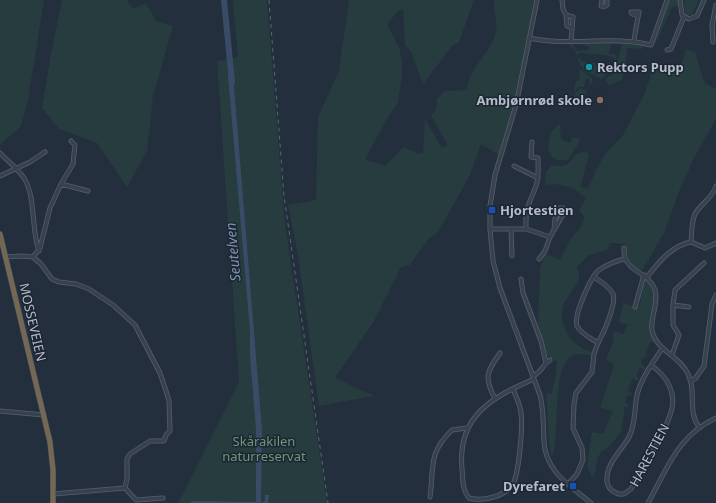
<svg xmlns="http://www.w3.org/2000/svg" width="716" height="503" font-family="'Noto Sans',sans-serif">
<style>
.green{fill:#263c3f}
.water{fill:#394c67}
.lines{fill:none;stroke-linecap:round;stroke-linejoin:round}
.river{stroke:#394c67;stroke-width:6}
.minor-casing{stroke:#565f6c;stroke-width:5}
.highway-casing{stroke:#434c59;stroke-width:6}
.minor{stroke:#38414e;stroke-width:3.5}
.highway{stroke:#746855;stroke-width:5}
.rail{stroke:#5a6575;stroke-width:1;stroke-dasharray:4 4;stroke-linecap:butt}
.culture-dot{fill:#0f9aa8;stroke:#1d2633;stroke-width:1.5}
.education-dot{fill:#8d6e63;stroke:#1d2633;stroke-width:1.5}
.transit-dot{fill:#1a4fb4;stroke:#1d2633;stroke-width:1.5}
.labels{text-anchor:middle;stroke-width:3;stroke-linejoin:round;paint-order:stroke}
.poi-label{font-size:13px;font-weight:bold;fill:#b4bcc9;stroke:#1d2633;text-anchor:start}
.street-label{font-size:13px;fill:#b4bcc9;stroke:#1d2633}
.park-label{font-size:13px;fill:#6b9a76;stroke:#1d2633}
.water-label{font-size:14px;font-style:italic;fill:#7c92b1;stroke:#1d2633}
</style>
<rect width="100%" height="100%" fill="#242f3e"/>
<path class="green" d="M0 0H44L28 100 21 126 0 145Z
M62 0H127L133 9 146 3 156 21 173 26 153 96 147 151 127 187 97 143 59 129 42 108 51 54Z
M233 0H267L285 224 327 503H178L239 382 217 61 238 57Z
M349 0H474L459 42 452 46 423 84 411 52 405 45 403 9 397 12 387 25 399 47 402 61V76L398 103 388 117 365 159 385 166 404 147 418 154 423 153 425 119 442 148 448 145 431 116 436 109 437 99 445 91 467 90C468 67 492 54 496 31 498 21 493 10 494 0H535L518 93 499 155 481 144 470 175 438 232 429 238 410 265 401 267 374 321 335 378 374 396 319 406 297 249 288 205 316 200 318 117 339 71Z
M669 0H678V6L672 7 656 43H653Z
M684 0H699L692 14 689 15 685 13Z
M568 42 573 44 576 51 589 50V47L585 46V44L587 42 619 43 620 44H611L609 53 617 55 615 63V59C606 52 591 56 579 52V55H577Z
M622 43 644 46 642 49 627 48 625 66 628 67 626 70 617 64Z
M686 49 695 52 703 79 706 84 716 89V119L695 156 680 189 664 233 641 272C630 264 627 258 625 244L611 243 607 250 589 255 577 267C578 270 580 276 579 279 576 289 565 297 563 307 558 327 573 347 592 352V355C586 355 576 353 571 356 551 370 561 434 552 457 546 437 549 414 546 393L551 394 555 379 557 361 546 355 538 323 540 269 545 253 560 260 572 237 580 228 585 217 579 211 586 198C574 187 561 182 545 185L546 172 552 165C577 171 566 152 586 152L589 154 581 184V187L587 189 604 155 623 135 644 95 650 78 652 62 680 68Z
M580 58V61L595 63V66L609 64 612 68 602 79 595 76 596 69 594 76C586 72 579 67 578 58Z
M617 68 623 73 622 80 609 85 605 79 616 72Z
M580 69 592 78V83L589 86 590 80 586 78 584 87H578L573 95 576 81H579Z
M580 88 587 91 583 105 575 103 572 98Z
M560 124 561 139 570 143 573 137 581 139 568 160H558L551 156C545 144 549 131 560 124Z
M644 278C661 289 651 306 651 322 651 329 655 337 657 343L651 341 646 351 647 355 641 360 642 365 648 369 647 371 640 368 636 375 639 378 638 381 633 379 628 389 629 392 633 394 627 396 625 403 628 404V407H625L621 432 608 448 602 451 597 458 596 470 592 478 587 465 592 432 603 434 613 411 600 408 614 365 606 359 614 340 612 339 614 331 623 334 628 324 619 323 623 303 636 307 640 305Z"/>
<path class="water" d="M228 75H233L262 430 261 501 262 503 265 501V495H269L268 503H189L194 501 254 502 256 501V430L250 356V331Z"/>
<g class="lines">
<path class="river" d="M224 0 232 82"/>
<g class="minor-casing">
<path id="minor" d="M537 0 516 105 495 175 490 206V229L493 261 500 288 540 395C544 411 543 425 544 441 545 471 570 486 591 503
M562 0 563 9 566 15 567 26 572 28
M602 0 601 6 604 7 607 5V0
M680 0 682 15 689 19 697 16 704 0
M566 15 573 17 571 41
M529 38C569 47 611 35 651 45L667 0
M634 42C635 32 637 22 639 12H631L632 14 638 16
M713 42 712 25 716 5
M667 50 671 49 684 17
M0 153C8 161 18 169 24 178 36 197 31 229 39 251
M514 166 538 178
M0 176 30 162 45 152
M61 184 88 191
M490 229H526L550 237 565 211 563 208H560L555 219 554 230
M511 229 512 256
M526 229C525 207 529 205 536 186 539 178 538 167 538 158L531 157 532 142
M691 242 705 248 716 243
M624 248C624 251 624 257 626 260 632 273 649 273 655 290 659 304 650 317 652 330 656 351 679 355 688 374 697 391 687 411 699 427
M6 257 21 256 33 257 41 264 52 279 59 282 76 284 89 289 113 305 135 325 160 373 167 394 169 401 170 431 166 435 164 441H150L130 454 127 459V479L125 488 53 494
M33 257 40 248 50 208 61 184 73 164 75 145 71 141
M539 259 545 251 550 237
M594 277C600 281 610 287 613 294 617 303 603 334 598 343 591 338 581 334 577 326 573 316 591 276 599 270 606 265 618 260 625 259
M647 277C659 262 671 246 691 242 692 232 691 223 695 214 701 203 713 198 716 186
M521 279 523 293 541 341 546 363
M673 305 689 307
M635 307 644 275
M672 355 679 335 673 325V305L675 290 704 263
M652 366C667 376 677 394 671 412 664 436 643 467 631 489L624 494H618C611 491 606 486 607 478 607 463 622 450 629 437 636 424 634 409 637 395 641 379 653 362 662 349
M533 376C543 371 542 365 550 360
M692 380 695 379 704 366 712 304 716 295
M513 389C516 397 520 404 521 413 523 425 519 473 513 484 506 496 483 502 469 498 462 490 463 479 462 469 457 416 492 397 534 379
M495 399C484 377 486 373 500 353
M0 411 44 415
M568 484 577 474 583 460 582 448 573 428 574 404 576 393 592 372 594 354 598 343
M125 488 136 500 163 498
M430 497C434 467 428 453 452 430L467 428
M648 503C668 468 677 436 716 418"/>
</g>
<g class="highway-casing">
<path id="highway" d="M0 234 50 442 53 470V503"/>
</g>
<use href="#minor" class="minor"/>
<use href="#highway" class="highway"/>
<path class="rail" d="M269 0 284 196 328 503"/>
</g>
<circle class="culture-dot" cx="589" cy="67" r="4"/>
<circle class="education-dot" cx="600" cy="100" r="4"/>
<g class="transit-dot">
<rect x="488" y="206" width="8" height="8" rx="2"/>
<rect x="569" y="482" width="8" height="8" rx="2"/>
</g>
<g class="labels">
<g class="poi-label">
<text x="597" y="72">Rektors Pupp</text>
<text x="592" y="105" text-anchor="end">Ambjørnrød skole</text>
<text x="500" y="215">Hjortestien</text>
<text x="565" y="491" text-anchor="end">Dyrefaret</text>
</g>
<g class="street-label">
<text transform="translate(33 322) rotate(77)" y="5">MOSSEVEIEN</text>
<text transform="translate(649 455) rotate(-62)" y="5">HARESTIEN</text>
</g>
<g class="park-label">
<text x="264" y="446">Skårakilen<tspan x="264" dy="15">naturreservat</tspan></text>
</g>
<g class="water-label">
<text transform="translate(233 252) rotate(-95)" y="5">Seutelven</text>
</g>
</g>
</svg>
